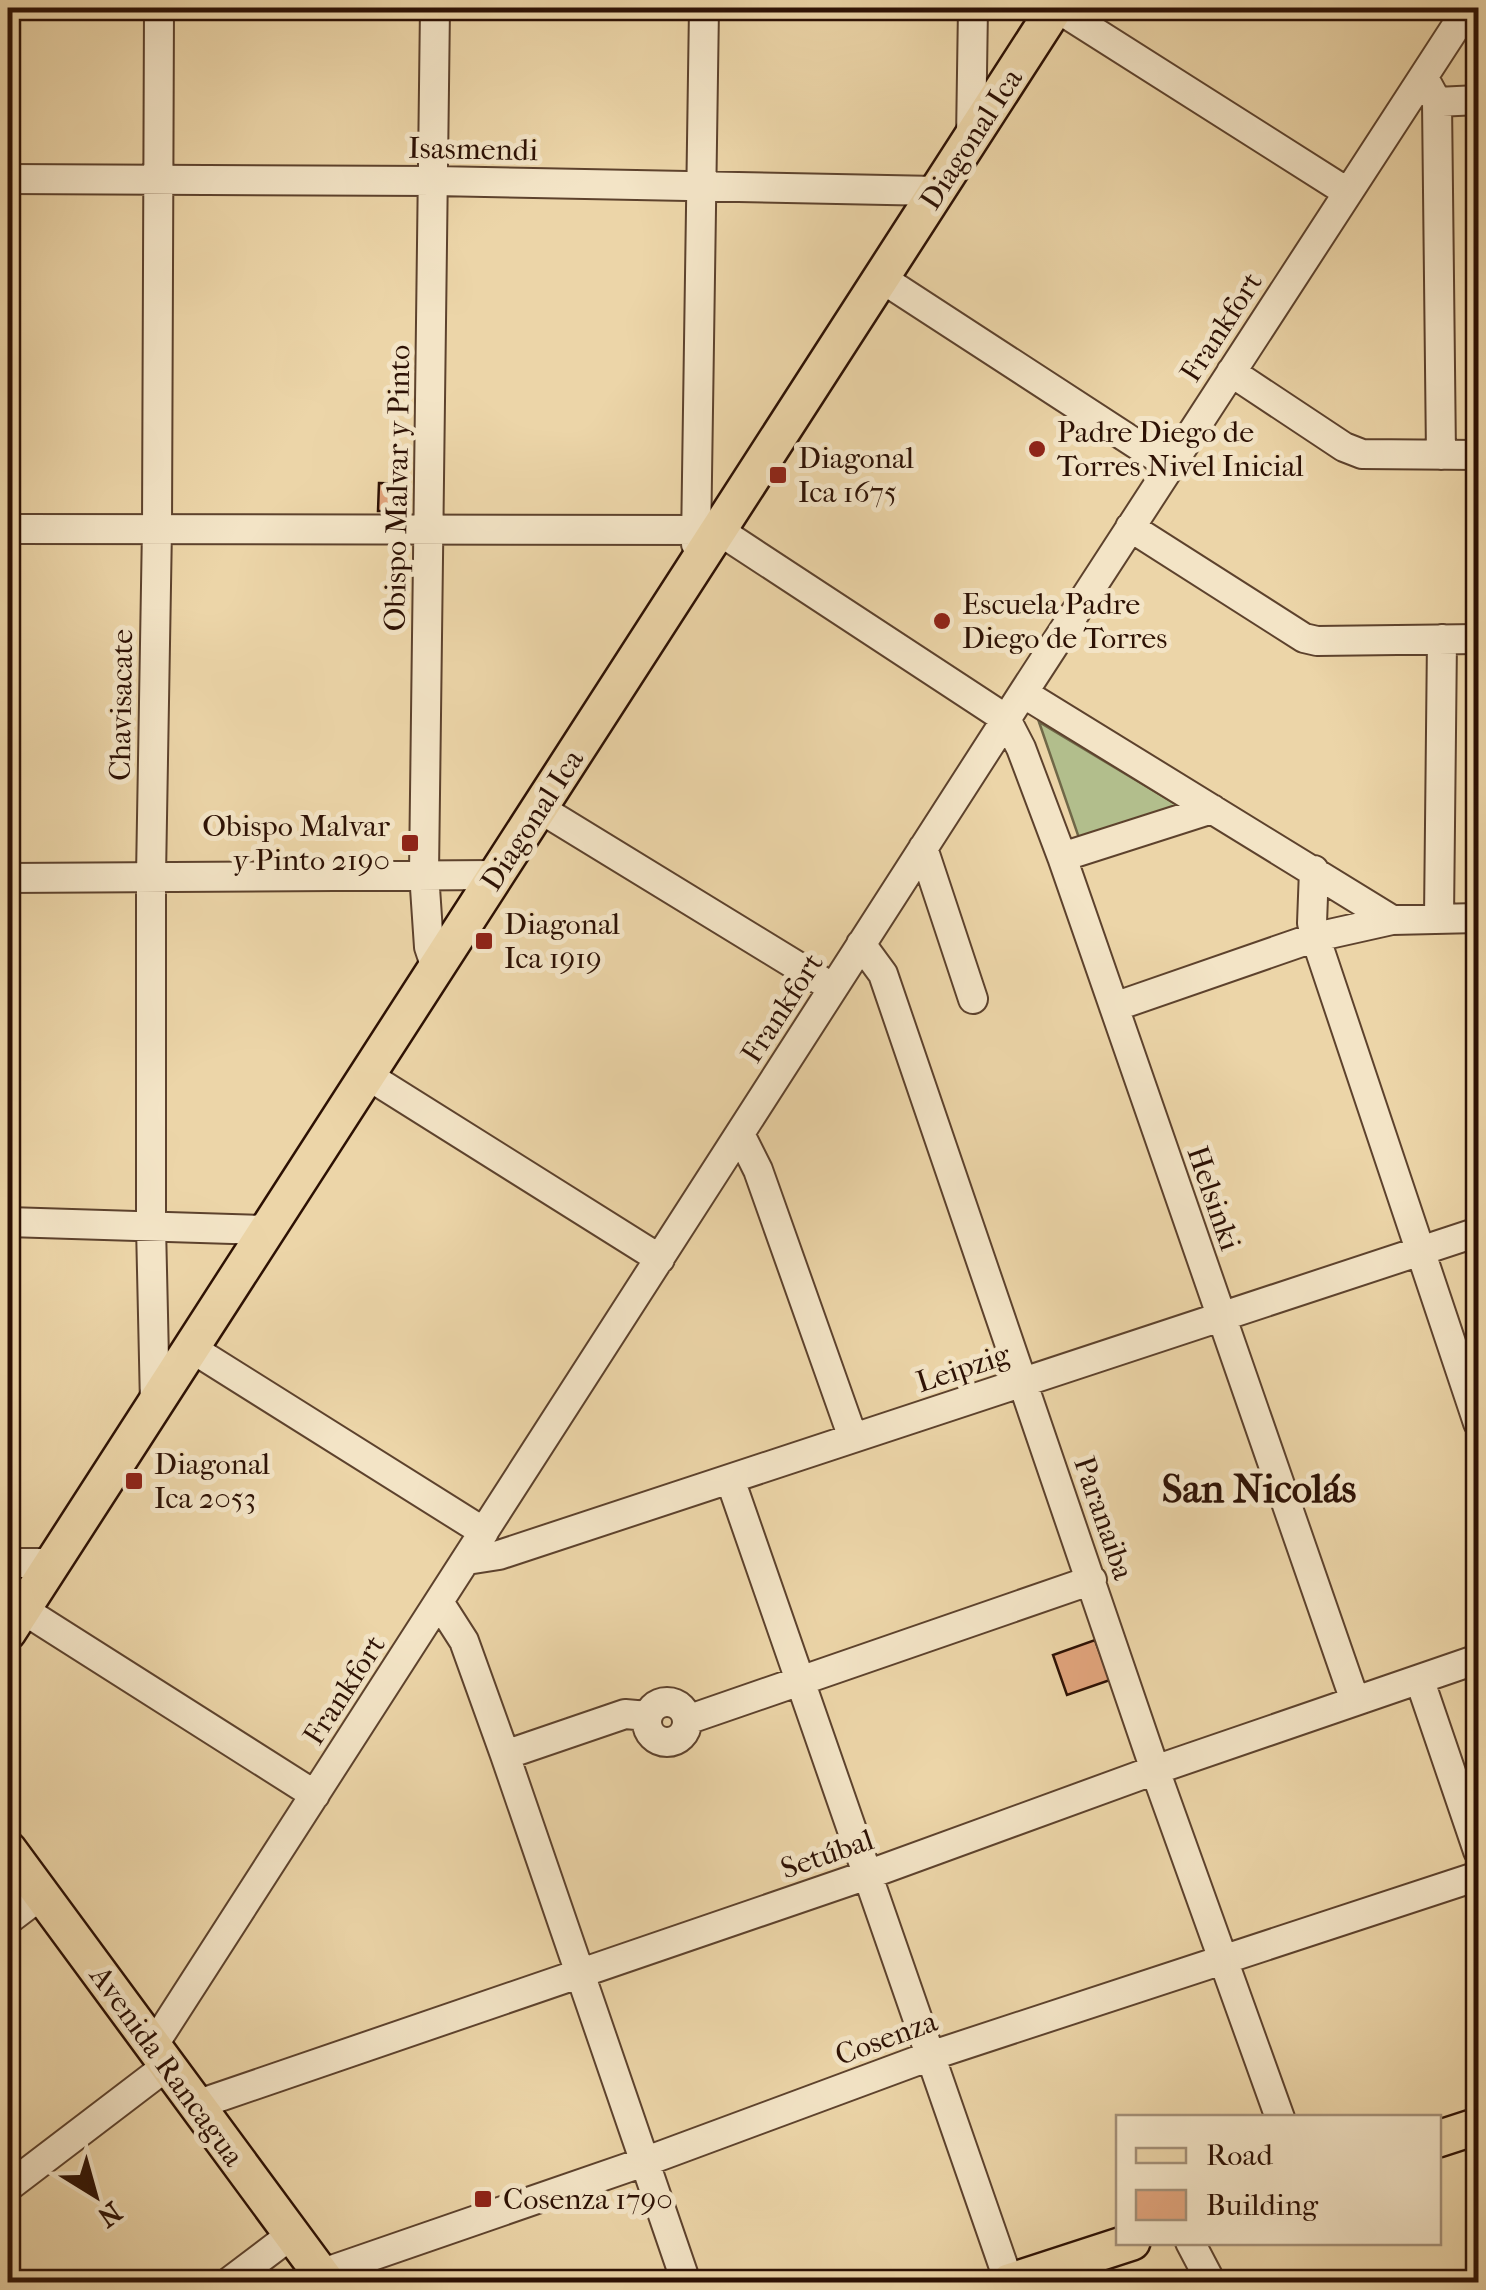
<svg xmlns="http://www.w3.org/2000/svg" width="1486" height="2290" font-family="'IM FELL French Canon',serif">
<style>
.green{fill:#b2be8c;stroke:#706848;stroke-width:2.5}
.building{fill:#e1a47c;stroke:#2d1104;stroke-width:2.5}
.lines{fill:none;stroke-linecap:round;stroke-linejoin:round}
.minor-casing{stroke:#5d422d;stroke-width:32}
.major-casing{stroke:#2d1104;stroke-width:40}
.minor{stroke:#f3e4c6;stroke-width:28}
.major{stroke:#ecd5a8;stroke-width:35}
.poi-dot{fill:#8f2418;stroke:#f3e4c6;stroke-width:4}
.labels{text-anchor:middle;stroke-width:10;stroke-linejoin:round;paint-order:stroke}
.street-label{font-size:30px;fill:#2d1104;stroke:#f3e4c6}
.poi-label{font-size:30px;fill:#2d1104;stroke:#f3e4c6;text-anchor:start}
.district-label{font-size:40px;font-weight:bold;fill:#2d1104;stroke:#f3e4c6}
</style>
<rect width="100%" height="100%" fill="#ecd5a8"/>
<filter id="stains"><feTurbulence type="fractalNoise" baseFrequency=".002" numOctaves="4"/><feColorMatrix values="0 0 0 0 .2 0 0 0 0 .09 0 0 0 0 .02 0 0 0 .5 -.17"/></filter>
<radialGradient id="worn" r=".72"><stop offset=".6" stop-color="#630" stop-opacity="0"/><stop offset="1" stop-color="#630" stop-opacity=".3"/></radialGradient>
<path class="green" d="M1039 722 1179 806 1079 838Z"/>
<path class="building" d="M379 483 408 484V505L401 511H378Z
M1095 1640 1110 1680 1067 1695 1053 1655Z"/>
<g class="lines">
<g class="minor-casing">
<path id="minor" d="M435 8 424 873 429 947 436 968
M1057 8 1347 192
M1424 78 1437 102 1441 455
M1437 102 1478 100
M971 138 973 8
M8 179 435 181 937 191
M881 278 1170 466
M1231 372 1344 447 1362 454 1478 455
M1130 527 1304 638 1317 641 1478 639
M8 529 718 530 1006 719 1021 748 1062 857 1355 1701
M696 544 704 8
M1023 693 1392 920
M539 808 833 988
M923 848 973 999
M1062 857 1212 809
M1314 870 1312 923 1318 945 1478 1423
M8 878 496 875
M1439 918 1442 639
M861 944 883 974 1155 1770 1280 2118
M1114 1007 1316 937 1392 920 1478 918
M367 1075 660 1259
M740 1134 758 1170 853 1438
M8 1222 267 1230
M191 1348 484 1532
M155 1404 151 1226V876L157 528 159 8
M730 1479 1009 2282
M467 1560 499 1555 1478 1232
M8 1563H52
M439 1602 464 1641 505 1755 686 2282
M22 1609 315 1795
M1420 1681 1478 1851
M647 1722a20 20 0 1 1 40 0a20 20 0 1 1-40 0Z
M687 1720 1092 1580
M505 1755 625 1714 648 1716
M8 1920 41 1895
M153 2046 1023 693 1468 8
M196 2105 867 1875 1155 1770 1478 1659
M8 2187 168 2065
M1190 2242 1211 2282
M320 2274 644 2162 930 2056 1478 1876
M229 2282 291 2235"/>
</g>
<g class="major-casing">
<path id="major" d="M8 1632 1055 8
M8 1849 327 2282
M1438 2139 1478 2126
M1009 2282 1132 2242"/>
</g>
<use href="#minor" class="minor"/>
<use href="#major" class="major"/>
</g>
<g class="poi-dot">
<circle cx="1037" cy="449" r="10"/>
<rect x="768" y="465" width="20" height="20" rx="5"/>
<circle cx="942" cy="621" r="10"/>
<rect x="400" y="833" width="20" height="20" rx="5"/>
<rect x="474" y="931" width="20" height="20" rx="5"/>
<rect x="124" y="1471" width="20" height="20" rx="5"/>
<rect x="473" y="2189" width="20" height="20" rx="5"/>
</g>
<g class="labels">
<g class="street-label">
<text transform="translate(971 139) rotate(-57)" y="10">Diagonal Ica</text>
<text transform="translate(473 149) rotate(1)" y="10">Isasmendi</text>
<text transform="translate(1221 327) rotate(-57)" y="10">Frankfort</text>
<text transform="translate(397 488) rotate(-89)" y="10">Obispo Malvar y Pinto</text>
<text transform="translate(121 705) rotate(-89)" y="10">Chavisacate</text>
<text transform="translate(532 820) rotate(-57)" y="10">Diagonal Ica</text>
<text transform="translate(782 1008) rotate(-57)" y="10">Frankfort</text>
<text transform="translate(1214 1198) rotate(71)" y="10">Helsinki</text>
<text transform="translate(963 1368) rotate(-18)" y="10">Leipzig</text>
<text transform="translate(1104 1518) rotate(71)" y="10">Paranaiba</text>
<text transform="translate(344 1690) rotate(-57)" y="10">Frankfort</text>
<text transform="translate(827 1854) rotate(-19)" y="10">Setúbal</text>
<text transform="translate(886 2038) rotate(-20)" y="10">Cosenza</text>
<text transform="translate(167 2066) rotate(54)" y="10">Avenida Rancagua</text>
</g>
<g class="poi-label">
<text x="1057" y="442">Padre Diego de<tspan x="1057" dy="34">Torres Nivel Inicial</tspan></text>
<text x="798" y="468">Diagonal<tspan x="798" dy="34">Ica 1675</tspan></text>
<text x="962" y="614">Escuela Padre<tspan x="962" dy="34">Diego de Torres</tspan></text>
<text x="390" y="836" text-anchor="end">Obispo Malvar<tspan x="390" dy="34">y Pinto 2190</tspan></text>
<text x="504" y="934">Diagonal<tspan x="504" dy="34">Ica 1919</tspan></text>
<text x="154" y="1474">Diagonal<tspan x="154" dy="34">Ica 2053</tspan></text>
<text x="503" y="2209">Cosenza 1790</text>
</g>
<g class="district-label">
<text x="1259" y="1502">San Nicolás</text>
</g>
</g>
<rect width="1486" height="2290" fill="none" stroke="#ecd5a8" stroke-width="40"/>
<rect x="10" y="10" width="1466" height="2270" fill="none" stroke="#2d1104" stroke-width="5"/>
<rect x="20" y="20" width="1446" height="2250" fill="none" stroke="#2d1104" stroke-width="2.5"/>
<rect x="1116" y="2115" width="325" height="130" fill="#f3e4c6" stroke="#a49078" stroke-width="2.5"/>
<rect x="1136" y="2148" width="50" height="15" fill="#ecd5a8" stroke="#a49078" stroke-width="2.5"/>
<text x="1206" y="2165" font-size="30" fill="#2d1104">Road</text>
<rect x="1136" y="2190" width="50" height="30" fill="#e1a47c" stroke="#a49078" stroke-width="2.5"/>
<text x="1206" y="2215" font-size="30" fill="#2d1104">Building</text>
<g transform="translate(95 2195) rotate(143)" stroke="#f3e4c6" stroke-width="8" paint-order="stroke">
<path d="M0-8L18 38L0 25L-18 38Z" fill="#2d1104"/>
<text y="-15" font-size="28" font-weight="bold" text-anchor="middle" fill="#2d1104">N</text>
</g>
<rect width="100%" height="100%" filter="url(#stains)"/>
<rect width="100%" height="100%" fill="url(#worn)"/>
</svg>
